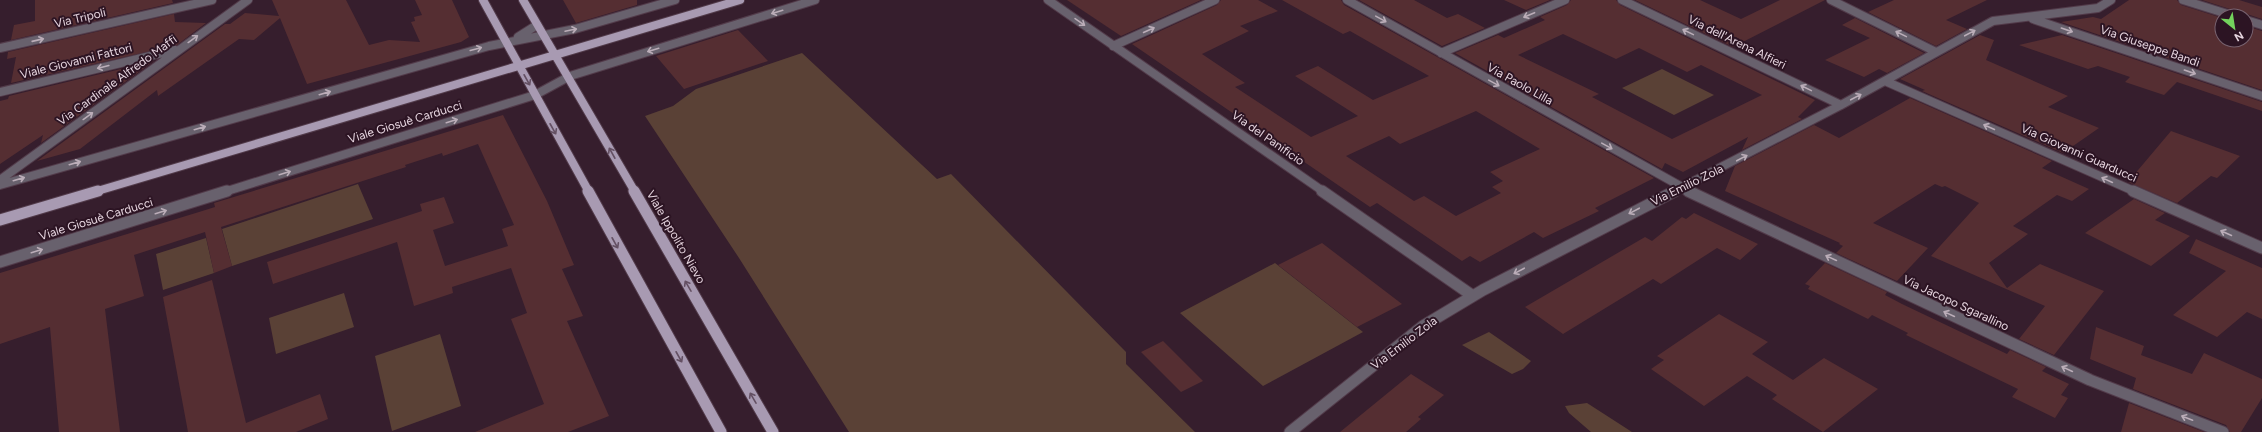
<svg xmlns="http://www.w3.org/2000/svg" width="2262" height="432" font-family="Figtree,sans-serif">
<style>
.green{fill:#5a4136}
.building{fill:#552e32;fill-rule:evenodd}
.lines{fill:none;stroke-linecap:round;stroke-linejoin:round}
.minor-far1-casing{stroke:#523b4a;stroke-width:10}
.minor-casing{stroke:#523b4a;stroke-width:13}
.major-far1-casing{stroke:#523b4a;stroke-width:10}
.major-casing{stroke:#523b4a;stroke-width:13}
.minor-far1{stroke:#68616d;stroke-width:8}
.minor{stroke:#68616d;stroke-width:11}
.major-far1{stroke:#a89ab2;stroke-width:8}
.major{stroke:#a89ab2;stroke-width:11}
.oneway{stroke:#bbadb8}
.oneway2{stroke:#645063}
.labels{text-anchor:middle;stroke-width:4;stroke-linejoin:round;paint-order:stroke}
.street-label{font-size:12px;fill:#e7d6e0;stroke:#2c1423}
</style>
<rect width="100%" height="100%" fill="#361e2d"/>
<path class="green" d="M802 53 937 179 951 174 1126 352V364L1195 432H849L739 258 645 116 673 106 696 89Z
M1662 69 1714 95 1674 115 1622 88Z
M358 184 373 219 232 266 222 229Z
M206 238 214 273 163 290 156 254Z
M1275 263 1363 332 1263 386 1180 313Z
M344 293 354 327 276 354 269 318Z
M1489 332 1531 361 1523 369 1512 374 1462 345Z
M440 334 461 406 392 431 375 356Z
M1587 403 1632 432H1591L1569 413 1565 406Z"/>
<path class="building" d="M35 0H172L173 3 11 40 14 25 35 21Z
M272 0H346L369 45 389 40 420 42 411 22 415 21 414 17 422 15 415 0H452L469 37 461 42 307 84 280 18 254 40 239 39 158 96 157 90 80 149 37 161 225 24H230L245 13 279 16Z
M563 0H637V5L576 23Z
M1067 0H1201L1121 36Z
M1221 0H1258L1278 11 1240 26 1249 31 1202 54 1245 83 1235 87 1311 137 1358 116 1295 76 1318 66 1373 100 1429 76 1350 31 1343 34 1282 0H1341L1344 5 1654 178 1595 208 1599 211 1543 238 1534 232 1480 262 1470 256 1462 261 1377 203 1370 207 1132 44 1217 5ZM1476 111 1540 149 1490 172 1503 181 1492 187 1501 193 1456 216 1424 196 1414 201 1346 156 1389 136 1400 144Z
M1359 0H1414L1447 18 1458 14 1485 28 1442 46Z
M1504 0H1550L1526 10Z
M1571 0H1616L1620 5 1815 100 1798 117 1802 119 1742 150 1748 137 1683 172 1665 163 1662 169 1455 53 1498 35 1504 38 1545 20 1540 17 1567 5ZM1563 34 1616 59 1639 48 1687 72 1701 65 1762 95 1672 139 1592 97 1599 94 1518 55Z
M1635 0H1700L1741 19 1780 0H1825L1733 47Z
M1894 0H1987L1946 20 1967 29 1936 46 1868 12Z
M2129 0H2177L2181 5 2222 18V40H2246V26L2262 31V90L2061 22 2093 17 2101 19Z
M2202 0H2239L2262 7V19L2247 14 2240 16 2236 11Z
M174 14 175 22 206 23 177 45 11 83 16 57 7 59 8 52Z
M1855 18 1924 53 1887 73 1879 69 1864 77 1825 60 1870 38 1842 25Z
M738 30 768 61 684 89 656 56Z
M1980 35 1994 40 1986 60 2068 96 2048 107 2099 128 2063 153 1922 91 1925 90 1900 79Z
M2062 35 2262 102V111L2177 82 2164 95 2125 82 2130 77 2098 66 2088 69 2019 45Z
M154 61 41 143 43 135 0 164V101L8 99 9 96Z
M1910 98 2052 161 2042 168 2089 189 2072 201 2057 195 2013 226 2028 234 1989 263 2007 288 2040 264 2104 291 2054 355 2019 339 2045 306 1931 256 1979 203 1945 186 1942 187 1935 184 1873 223 1928 248 1897 281 1836 253 1843 246 1839 244 1840 243 1725 191 1735 166 1814 125 1839 138Z
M503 115 547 201 574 265 562 269 583 316 567 321 609 416 568 432H475L544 404 511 319 527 313 511 268 452 287 453 293 414 306 397 242 273 284 267 262 422 211 420 204 444 197 454 223 433 230 445 266 508 246 502 229 514 225 478 144 443 156 442 153 405 165 406 167 221 227 232 266 214 273 205 232 134 255 144 296 105 309 120 432H59L50 327 0 344V273L199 212 215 207 214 203Z
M2171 131 2240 156 2217 178 2211 176 2177 203 2128 182Z
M2134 199 2165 213 2155 220 2190 236 2151 266 2085 233Z
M1694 213 1758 244 1740 260 1717 248 1661 284 1653 279 1563 334 1525 307 1645 237 1652 241 1682 217 1686 219Z
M2196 239 2262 268V319L2247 312 2217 337 2173 315 2226 271 2189 253Z
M1322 243 1402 304 1357 327 1278 265Z
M1825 263 1887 292 1885 295 1902 304 2007 354 2010 350 2046 367 2042 371 2069 384 2061 395 2068 398 2055 418 2012 397 2018 389 1906 335 1908 333 1872 315 1868 319 1808 289 1810 286 1805 284Z
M212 280 246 423 320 394 328 419 296 432H188L163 297Z
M1719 314 1768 342 1752 354 1793 380 1824 358 1878 389 1823 432 1772 399 1777 395 1747 376 1704 406 1651 369 1664 360 1657 356Z
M2096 327 2144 346 2141 355 2192 374 2204 353 2262 379V398L2241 432H2230L2226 425 2133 389 2136 378 2090 359Z
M1163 341 1203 381 1181 392 1141 352Z
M1411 374 1444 395 1418 417 1421 419 1406 432H1340Z
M2129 403 2204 432H2121Z"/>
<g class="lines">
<g class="minor-far1-casing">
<path id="minor-far1" d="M1048 0 1324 192
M1347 0 1691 192
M1622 0 1841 105
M1831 0 1936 52
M2183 0 2234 16
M2033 19 2262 96
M2246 20 2262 25
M518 37 537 25
M1113 46 1215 0
M0 48 212 0
M1441 53 1565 0
M1885 81 2136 192
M0 92 175 50
M0 180 248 0
M0 185 489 46 575 29 675 0
M224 192 535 95 570 76 815 0
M1673 192 1841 105 1993 21 2098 8 2111 0"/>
</g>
<g class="minor-casing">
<path id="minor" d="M1322 191 1473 296
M1688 191 2090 380 2223 432
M2133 191 2262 248
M0 262 227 191
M1290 432 1423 326 1483 290 1675 191"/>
</g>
<g class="major-far1-casing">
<path id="major-far1" d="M483 0 589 192
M523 0 635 192
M94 192 740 0"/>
</g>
<g class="major-casing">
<path id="major" d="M588 191 721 432
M634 191 773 432
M0 220 98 191"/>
</g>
<use href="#minor-far1" class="minor-far1"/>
<use href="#minor" class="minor"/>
<use href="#major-far1" class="major-far1"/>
<use href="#major" class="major"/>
</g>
<defs><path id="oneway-shaft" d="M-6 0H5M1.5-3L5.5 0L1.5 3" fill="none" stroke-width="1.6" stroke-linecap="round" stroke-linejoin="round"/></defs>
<g class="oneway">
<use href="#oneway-shaft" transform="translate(777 12) rotate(163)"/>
<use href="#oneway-shaft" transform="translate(1529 15) rotate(157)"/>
<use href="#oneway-shaft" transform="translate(1381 19) rotate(29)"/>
<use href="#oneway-shaft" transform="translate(1080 22) rotate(35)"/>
<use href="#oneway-shaft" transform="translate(571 30) rotate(-12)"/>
<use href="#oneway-shaft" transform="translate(1149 30) rotate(-24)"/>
<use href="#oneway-shaft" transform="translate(2067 30) rotate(19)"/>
<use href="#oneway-shaft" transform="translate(1688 32) rotate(-154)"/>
<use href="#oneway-shaft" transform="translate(1970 33) rotate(-28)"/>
<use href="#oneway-shaft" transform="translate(1901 34) rotate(-154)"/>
<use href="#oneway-shaft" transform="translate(193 39) rotate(-36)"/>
<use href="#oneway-shaft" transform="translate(38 40) rotate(-13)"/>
<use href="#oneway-shaft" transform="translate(476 49) rotate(-15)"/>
<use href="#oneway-shaft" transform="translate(653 50) rotate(163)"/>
<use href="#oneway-shaft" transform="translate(103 67) rotate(166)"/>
<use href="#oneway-shaft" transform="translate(2190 72) rotate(19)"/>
<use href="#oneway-shaft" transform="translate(1494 83) rotate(29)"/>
<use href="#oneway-shaft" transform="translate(1806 88) rotate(-154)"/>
<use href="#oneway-shaft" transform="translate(325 93) rotate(-16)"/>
<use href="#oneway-shaft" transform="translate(1856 97) rotate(-28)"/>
<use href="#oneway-shaft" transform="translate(88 116) rotate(-36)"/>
<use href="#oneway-shaft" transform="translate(452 121) rotate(-17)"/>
<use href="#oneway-shaft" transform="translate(1989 127) rotate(-156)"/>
<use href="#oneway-shaft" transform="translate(200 128) rotate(-16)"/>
<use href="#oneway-shaft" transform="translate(1607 146) rotate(29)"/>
<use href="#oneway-shaft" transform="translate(1742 158) rotate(-28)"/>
<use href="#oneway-shaft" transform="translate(75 163) rotate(-16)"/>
<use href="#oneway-shaft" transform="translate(285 173) rotate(-17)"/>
<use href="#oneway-shaft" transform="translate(19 179) rotate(-16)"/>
<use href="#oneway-shaft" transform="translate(2107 180) rotate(-155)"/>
<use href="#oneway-shaft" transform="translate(1634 211) rotate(152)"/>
<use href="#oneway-shaft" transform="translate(161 212) rotate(-17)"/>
<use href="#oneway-shaft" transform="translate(2226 233) rotate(-156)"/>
<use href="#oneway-shaft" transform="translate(37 251) rotate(-17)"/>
<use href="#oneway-shaft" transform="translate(1831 258) rotate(-155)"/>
<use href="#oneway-shaft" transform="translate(1519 271) rotate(152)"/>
<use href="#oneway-shaft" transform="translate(1949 314) rotate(-155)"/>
<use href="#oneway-shaft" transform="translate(2067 369) rotate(-155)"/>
<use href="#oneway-shaft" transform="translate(2187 418) rotate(-159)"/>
</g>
<g class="oneway2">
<use href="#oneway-shaft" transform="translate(527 80) rotate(61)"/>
<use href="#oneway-shaft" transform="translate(553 129) rotate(61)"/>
<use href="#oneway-shaft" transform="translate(612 153) rotate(-119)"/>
<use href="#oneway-shaft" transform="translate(615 243) rotate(61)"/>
<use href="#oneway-shaft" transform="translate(688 286) rotate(-120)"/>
<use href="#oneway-shaft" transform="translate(679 357) rotate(61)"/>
<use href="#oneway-shaft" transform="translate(753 398) rotate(-120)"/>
</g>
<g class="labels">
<g class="street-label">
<text transform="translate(80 18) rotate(-13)" y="4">Via Tripoli</text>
<text transform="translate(1737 42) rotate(26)" y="4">Via dell'Arena Alfieri</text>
<text transform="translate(2150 46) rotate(19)" y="4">Via Giuseppe Bandi</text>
<text transform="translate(76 61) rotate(-14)" y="4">Viale Giovanni Fattori</text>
<text transform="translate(117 80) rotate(-36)" y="4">Via Cardinale Alfredo Maffi</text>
<text transform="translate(1520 84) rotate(29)" y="4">Via Paolo Lilla</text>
<text transform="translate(405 122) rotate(-17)" y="4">Viale Giosuè Carducci</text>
<text transform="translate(1268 138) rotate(35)" y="4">Via del Panificio</text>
<text transform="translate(2079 153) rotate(24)" y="4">Via Giovanni Guarducci</text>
<text transform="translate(1687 185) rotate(-26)" y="4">Via Emilio Zola</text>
<text transform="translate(96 219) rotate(-17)" y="4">Viale Giosuè Carducci</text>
<text transform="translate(676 237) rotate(60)" y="4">Viale Ippolito Nievo</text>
<text transform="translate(1956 303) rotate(25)" y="4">Via Jacopo Sgarallino</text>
<text transform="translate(1404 343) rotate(-37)" y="4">Via Emilio Zola</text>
</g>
</g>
<g transform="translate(2234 28) rotate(150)"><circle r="19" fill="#2c1423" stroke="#77626f"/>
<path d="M0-3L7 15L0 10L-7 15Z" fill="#73d25d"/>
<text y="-6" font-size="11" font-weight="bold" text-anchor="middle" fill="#e7d6e0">N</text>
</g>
</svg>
